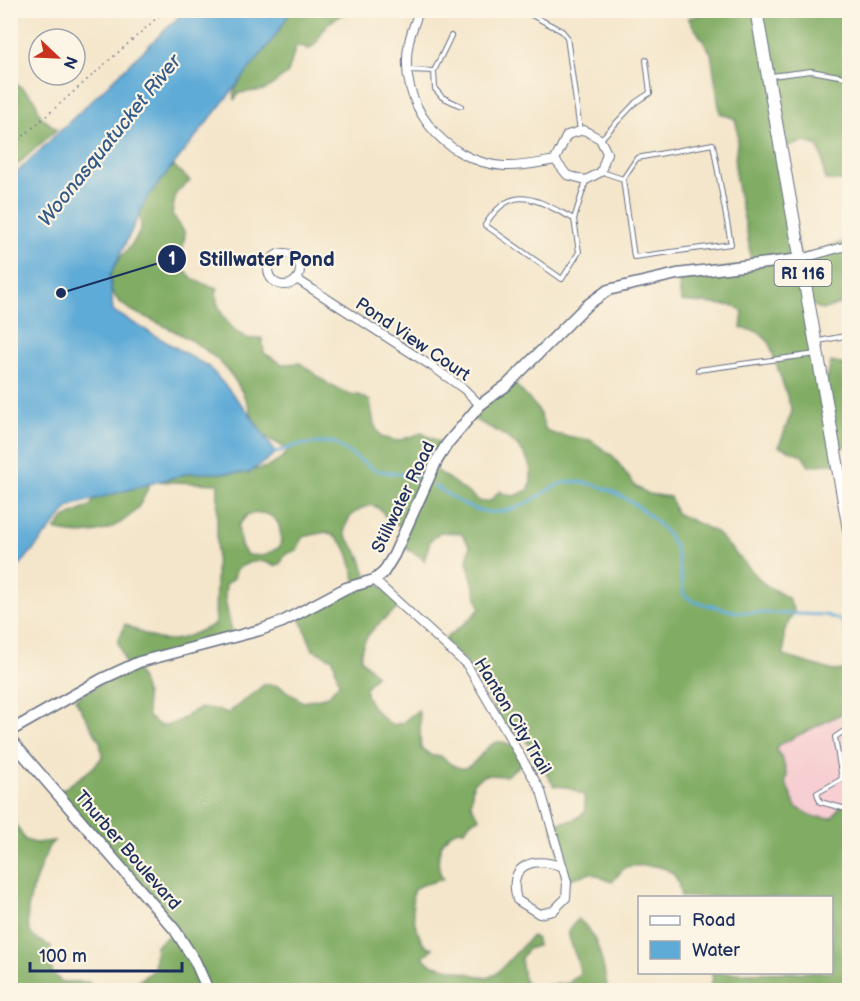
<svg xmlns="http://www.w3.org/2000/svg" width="860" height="1001" font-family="'Balsamiq Sans',sans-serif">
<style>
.built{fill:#f7cfd2}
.forest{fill:#80ac64;stroke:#4e6e61;stroke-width:1.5;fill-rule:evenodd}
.water{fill:#5eabd7;stroke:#3c6d9a;stroke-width:1.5}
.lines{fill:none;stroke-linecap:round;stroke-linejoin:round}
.stream{stroke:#5eabd7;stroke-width:3}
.lane-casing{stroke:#676f84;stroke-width:6}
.street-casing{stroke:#676f84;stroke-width:10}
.secondary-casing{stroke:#676f84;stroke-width:13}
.primary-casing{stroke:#676f84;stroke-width:14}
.path{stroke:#676f84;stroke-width:1.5;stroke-dasharray:1.5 4.5;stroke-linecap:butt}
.lane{stroke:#fff;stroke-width:4}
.street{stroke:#fff;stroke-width:8}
.secondary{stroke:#fff;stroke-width:10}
.primary{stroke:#fff;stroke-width:12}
.labels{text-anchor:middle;stroke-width:4.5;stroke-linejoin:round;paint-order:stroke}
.shield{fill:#fcf5e5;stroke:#5e6a86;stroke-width:1.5}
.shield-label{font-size:16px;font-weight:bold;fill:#1b2f5e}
.street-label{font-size:18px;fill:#1b2f5e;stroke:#fcf5e5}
.water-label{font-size:20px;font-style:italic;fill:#325a88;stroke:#fcf5e5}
.leader{fill:none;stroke:#1b2f5e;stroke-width:2}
.callout-dot{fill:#1b2f5e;stroke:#fcf5e5;stroke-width:2}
.mark-label{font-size:18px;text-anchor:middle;font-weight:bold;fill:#fff}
.callout-label{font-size:20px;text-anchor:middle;font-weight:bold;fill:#1b2f5e;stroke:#fcf5e5;stroke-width:4.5;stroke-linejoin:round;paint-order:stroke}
</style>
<rect width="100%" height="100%" fill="#fcf5e5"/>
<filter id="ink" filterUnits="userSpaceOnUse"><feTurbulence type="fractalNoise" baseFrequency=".0167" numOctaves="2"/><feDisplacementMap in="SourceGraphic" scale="12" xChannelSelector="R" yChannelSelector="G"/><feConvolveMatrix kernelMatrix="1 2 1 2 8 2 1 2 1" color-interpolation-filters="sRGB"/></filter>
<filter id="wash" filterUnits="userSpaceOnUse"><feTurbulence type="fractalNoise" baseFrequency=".008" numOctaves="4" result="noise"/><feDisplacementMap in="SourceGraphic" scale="24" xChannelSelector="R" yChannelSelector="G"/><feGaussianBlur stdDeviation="1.35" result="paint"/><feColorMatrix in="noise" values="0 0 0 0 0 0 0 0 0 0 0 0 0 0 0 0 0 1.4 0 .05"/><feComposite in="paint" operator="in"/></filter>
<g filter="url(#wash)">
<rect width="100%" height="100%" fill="#f4e6cb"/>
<path class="built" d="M849 710V809L838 807 832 818 826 819 814 817 796 807 785 781 777 751 779 745Z"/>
<path class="forest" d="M278 11H349C340 15 331 20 325 28 318 36 318 46 307 50L306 47 296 46 288 73 265 90 239 93 235 99 234 92Z
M715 11H849V182L825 180 822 156 816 145 805 142 781 148 800 258 849 239V301L822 310 807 302 824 390 831 362 849 366V448L842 446 835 449V463L809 466 802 455 779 446 792 411 769 342 758 332 741 328 743 312 735 306 681 301 678 275 751 265C750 232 738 202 735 171 733 151 742 140 735 119L720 113 711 53 688 18Z
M11 79 34 98 41 117 57 129 11 170Z
M174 166 190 181 176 193 172 214 185 233C185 238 183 242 183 247 180 277 193 282 218 288 211 303 229 328 243 336 249 340 255 339 262 338L264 353 282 364 300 363 330 385 351 395H359L370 401 374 424 381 437 397 441 422 433 447 446 435 469 481 502 490 501 500 491C512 499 517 496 529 489 541 450 500 432 471 418L513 382 538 409 546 430 554 434 590 440 613 456 636 487 649 494 670 497 676 513 716 532 764 584 788 598 794 611 784 632V656L834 671 849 669V710L779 745 777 751 782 757 787 776 785 781 796 807 814 817 832 818 843 803 849 809V990H709L713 978 711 973 832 972V898L681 897C680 892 679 883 676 878 668 863 640 865 625 867L612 882 591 873 565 880 552 824 573 820 585 812 584 795 567 787 554 786 521 732H508L469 666 444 640C456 629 471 621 480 608L467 562 470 546 461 533 440 532 430 541 424 561 420 556 401 546 407 529 388 520 381 510 373 505C358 507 344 517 345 535L360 556 368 581H376L401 606C384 619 359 635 361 659L376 675 365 688C367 703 379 716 392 725L402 723 418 710C422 723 419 735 421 748L432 756H441C475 789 476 745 499 742 505 741 512 745 518 747L526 760 506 776 485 775 473 783 471 804 479 818 470 822 465 830C441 828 432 861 443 879L419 886 413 891C411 909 414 930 425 946L433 948 423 957 430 964 487 978 496 974 532 936 537 939V946L528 949 521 958 524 980 533 987 569 983 580 973C578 956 570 946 568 931L578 919C600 934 603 967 608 990H120L128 989 154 969 156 945 175 931 59 793C73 780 92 773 102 757L100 742 75 699 127 668 118 642 125 624C165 647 174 644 215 624L218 484 151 481C147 490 142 504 135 511 112 534 85 538 55 530L64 518 90 506 101 486 157 464 253 470C269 468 279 463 289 450L257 432C241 368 209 347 152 320 140 315 121 307 114 295 96 265 136 252 141 227 142 220 137 212 134 205L140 195ZM263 513C281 517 282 531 280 547L263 556 247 555 241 546 238 526 248 514ZM326 532C353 544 349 561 357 586L299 615 313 650 333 659 339 683 328 696 303 702 279 686 265 684 228 713C184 698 196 722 161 726L148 717 145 689 135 666 233 638 225 599 226 584 234 578 236 570C248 561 261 558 274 566L280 564 286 554 297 550 303 537Z
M14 822 25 840 35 843 54 841 49 846C41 865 16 920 34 937 38 941 45 943 51 946L52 973 62 982H88L97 990H11L10 824Z"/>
<path class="water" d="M186 10 291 11 274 38 147 198 110 276 113 311 209 367 249 413 276 453 249 473H189L70 506 11 576V178Z"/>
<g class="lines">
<path class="stream" d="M274 453 297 445 333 442 375 470 423 478
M435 486C470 510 490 523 531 501 540 496 552 486 563 483 599 474 659 514 674 545 680 559 681 580 684 595L695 602 737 612 826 615 842 621 849 641"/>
</g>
</g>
<g filter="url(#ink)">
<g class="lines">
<g class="lane-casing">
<path id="lane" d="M522 10 562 31 567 37 580 131
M409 70 434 71 451 36
M434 71 435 89 442 97 461 106
M771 76 811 71 850 78
M601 139 636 102 650 93 646 60
M602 172 623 179 634 257 731 244 713 144 637 158 623 179
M574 219 579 252 562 279 485 225C513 181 536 200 574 219L586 181
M819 341 850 335
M698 370 816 354
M850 727 835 737 842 779 817 793 820 802 850 810"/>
</g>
<g class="street-casing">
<path id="street" d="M419 10C416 21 411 31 409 42 396 102 443 162 504 166 521 167 538 163 555 160
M584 130 600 139 607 153 601 172 586 180 567 175 555 160 567 135Z
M268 269a16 16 0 1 1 32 0a16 16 0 1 1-32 0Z
M800 259 850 245
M298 280 433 367 464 389 480 405
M374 580 467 665 541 791 567 882 566 898 553 911 539 914 517 900C507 864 533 856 563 867"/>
</g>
<g class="secondary-casing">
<path id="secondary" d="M10 731 102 679 139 662 260 630 282 622 346 588 374 580 383 573 394 555 437 460 447 444 480 405 507 385 586 306 608 290 677 274 800 259
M10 739 175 930 195 961 208 990"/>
</g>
<g class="primary-casing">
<path id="primary" d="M756 10 850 535"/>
</g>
<path class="path" d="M10 148 166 10"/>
<use href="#lane" class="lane"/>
<use href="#street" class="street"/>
<use href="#secondary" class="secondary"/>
<use href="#primary" class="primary"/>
</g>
</g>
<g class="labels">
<rect class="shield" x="774.5" y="260" width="57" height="26" rx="4.5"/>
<g class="shield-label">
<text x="803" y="279">RI 116</text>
</g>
<g class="street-label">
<text transform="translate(413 339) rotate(34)" y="6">Pond View Court</text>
<text transform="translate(403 497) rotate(-64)" y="6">Stillwater Road</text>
<text transform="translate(513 716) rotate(59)" y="6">Hanton City Trail</text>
<text transform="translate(128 850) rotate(49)" y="6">Thurber Boulevard</text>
</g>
<g class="water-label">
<text transform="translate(109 140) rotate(-51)" y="7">Woonasquatucket River</text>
</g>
</g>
<path class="leader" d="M61 293L172 259"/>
<g class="callout-dot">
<circle cx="61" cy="293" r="6"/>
<circle cx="172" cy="259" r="15"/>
</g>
<g class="mark-label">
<text x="172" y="265">1</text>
</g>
<g class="callout-label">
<text x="267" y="266">Stillwater Pond</text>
</g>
<rect width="860" height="1001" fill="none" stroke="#fcf5e5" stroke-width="36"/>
<rect x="638" y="896" width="195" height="78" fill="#fcf5e5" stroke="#a2a6af" stroke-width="1.5"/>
<rect x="650" y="916" width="30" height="9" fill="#ffffff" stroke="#a2a6af" stroke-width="1.5"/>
<text x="692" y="926" font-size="18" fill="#1b2f5e">Road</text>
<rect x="650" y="941" width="30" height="18" fill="#5eabd7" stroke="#a2a6af" stroke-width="1.5"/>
<text x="692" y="956" font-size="18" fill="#1b2f5e">Water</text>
<g transform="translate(57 57) rotate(113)"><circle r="28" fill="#fcf5e5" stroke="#a2a6af" stroke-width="1.5"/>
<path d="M0-4.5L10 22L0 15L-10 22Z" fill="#c8321e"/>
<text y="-9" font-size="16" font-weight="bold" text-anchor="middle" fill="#1b2f5e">N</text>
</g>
<path d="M30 962v9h152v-9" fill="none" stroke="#1b2f5e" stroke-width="3"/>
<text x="39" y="962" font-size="18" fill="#1b2f5e" stroke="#fcf5e5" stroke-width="4.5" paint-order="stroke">100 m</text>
</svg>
